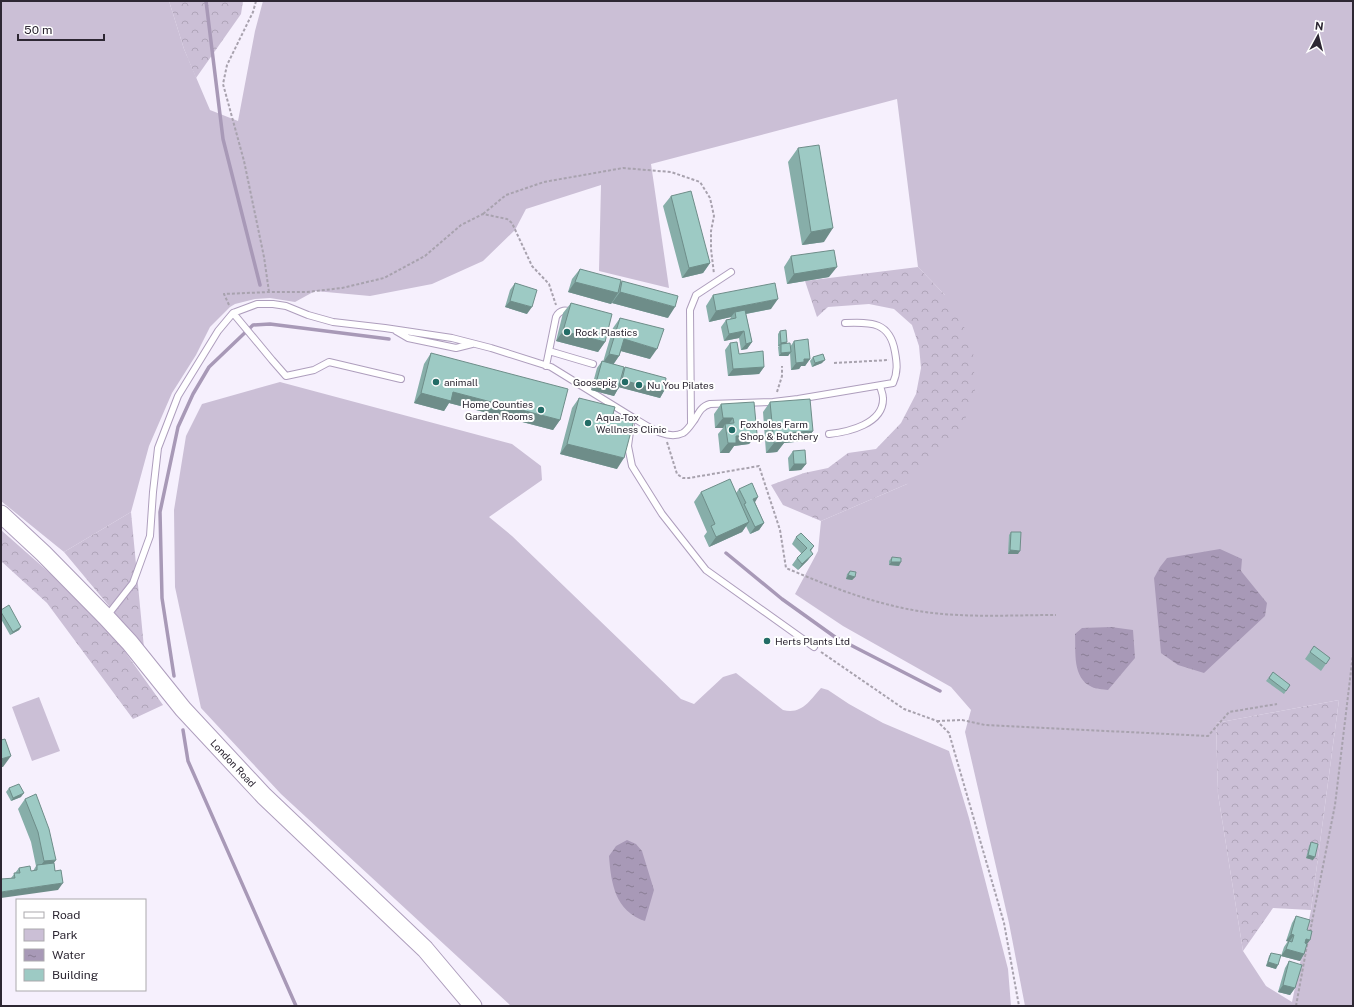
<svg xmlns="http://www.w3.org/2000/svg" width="1354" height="1007" font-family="'Public Sans',sans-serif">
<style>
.green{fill:#cbbfd6;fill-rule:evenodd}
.forest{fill:url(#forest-crowns)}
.water{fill:url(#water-ripples)}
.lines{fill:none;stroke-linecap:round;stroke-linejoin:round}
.stream{stroke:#a899b7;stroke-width:3.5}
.service-casing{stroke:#ae9ebd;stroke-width:8}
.secondary-casing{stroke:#ae9ebd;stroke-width:19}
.path{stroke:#a8a2ae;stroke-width:2;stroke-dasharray:3 2;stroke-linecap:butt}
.service{stroke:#fff;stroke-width:6}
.secondary{stroke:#fff;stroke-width:17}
.wall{fill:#87aea9}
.shaded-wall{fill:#6e8d89}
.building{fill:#9dcac4;stroke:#6e8d89}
.poi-dot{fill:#236c66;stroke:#fff;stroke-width:1.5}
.labels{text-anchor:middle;stroke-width:4;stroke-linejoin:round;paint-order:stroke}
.poi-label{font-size:10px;fill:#2d2733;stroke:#fff;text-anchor:start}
.street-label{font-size:10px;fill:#2d2733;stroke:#fff}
</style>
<defs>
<pattern id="forest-crowns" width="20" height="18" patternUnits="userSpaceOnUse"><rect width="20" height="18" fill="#cbbfd6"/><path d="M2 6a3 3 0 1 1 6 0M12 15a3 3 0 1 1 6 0" fill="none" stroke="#afa4b8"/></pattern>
<pattern id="water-ripples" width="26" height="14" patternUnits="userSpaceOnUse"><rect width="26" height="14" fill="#a899b7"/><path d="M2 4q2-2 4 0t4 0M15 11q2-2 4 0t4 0" fill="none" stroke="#897d95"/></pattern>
</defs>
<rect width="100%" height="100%" fill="#f6f0fd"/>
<path class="green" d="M1 1H169L184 49 210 110 238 121 255 31 263 1H1353V1006H1025L1009 923 965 732 971 710 951 687 843 626 795 594 818 551 821 521 907 484 945 295 918 267 897 99 651 164 669 288 599 271 601 185 526 209 515 230 483 261 432 284 370 296 315 291 295 302 270 298 255 299 235 304 230 307 210 327 196 355 172 393 149 446 131 512 64 552 1 501ZM1339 700 1311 910 1292 1002 1266 986 1243 951 1218 794 1216 723Z
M280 382 512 444 541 466 542 480 489 517 512 536 681 699 694 704 723 677 736 673 783 710C802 715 810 700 821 688L828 690 849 704 883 723 949 751 969 818 1008 969 1011 1006H511L281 794 201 708 175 587 174 510 186 436 202 404Z
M39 697 60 751 32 761 12 707Z"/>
<path class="forest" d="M169 1H243L241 14 196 78 184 49Z
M918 267 945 295 962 322 973 348 975 391 959 437 907 484 821 521 783 505 771 485 804 473 828 468 848 453 876 449 901 423 916 394 921 368 919 346 912 325 894 309 869 304 828 307 817 317 805 281Z
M131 512 144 648 64 552Z
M1 530 69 590 113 635 163 705 133 719 47 603 1 561Z
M1339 700 1311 910 1273 908 1243 951 1218 794 1216 723Z"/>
<path class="water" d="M1220 549 1242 559 1241 571 1267 603 1265 616 1204 673 1178 665 1161 653 1154 578 1160 567 1167 558Z
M1111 627 1133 630 1135 658 1108 690C1103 689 1096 689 1092 687 1072 678 1076 652 1075 634L1082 628Z
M627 840 636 844 642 851 654 890 645 921C615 911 611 883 609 856L616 846Z"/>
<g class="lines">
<path class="stream" d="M206 1 223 139 260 285
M726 553 782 599 835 637 940 691
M174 676 162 598 160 512 178 427 193 394 209 367 253 325 270 324 389 339
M183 730 188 761 296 1006"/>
<g class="service-casing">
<path id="service" d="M233 313 272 360 286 376 314 370 329 362 401 379
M396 331 408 338 456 348 472 344
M549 351 593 364
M546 366 556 317C560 309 566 310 573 312
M632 417C646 425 666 441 683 433 688 430 692 423 695 419 699 412 702 406 710 404L773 402 798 399 893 383C898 372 897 363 895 352 890 322 872 322 845 323
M691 423 690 310 696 295 731 272
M829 434C848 432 884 424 883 398 883 394 881 390 880 386
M107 616 133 583 150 536 153 492 158 448 178 396 218 331 233 313 257 304H273L286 306 308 315 333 322 385 328 452 338 491 348 551 367 632 417 628 446 632 466 662 514 706 570 814 647"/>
</g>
<g class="secondary-casing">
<g id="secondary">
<path id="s1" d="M1 514 43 553 106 617 130 643 183 709 264 796 425 949 473 1006"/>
</g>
</g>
<path class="path" d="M256 1 253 12 227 65 223 84 244 161 264 257 269 292
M483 214 506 195 544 182 623 168 671 172 700 182 710 198 714 216 711 231V249L714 274
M229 305 224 294 269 292H307L342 288 384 278 425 256 461 225 483 214 507 219 512 223 532 266 549 284 556 305
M834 363 889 360
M777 392 782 376V366
M667 442 677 474 683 478H689L759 466 780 530 786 568C831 587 876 605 925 612 968 618 1013 615 1056 615
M821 652 904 709 937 721 949 733 1004 923 1019 1006
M937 721 962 720 985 725 1208 736 1229 712 1277 704
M1310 932 1335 805 1353 654
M1296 1006 1308 940"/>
<use href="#service" class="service"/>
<use href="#secondary" class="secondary"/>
</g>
<path class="wall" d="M798 148 824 242 802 245 788 162Z
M671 196 710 263 703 273 682 278 663 206Z
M791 256 829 277 787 284 784 267Z
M580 269 620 283 622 281 668 318 612 303 613 301 611 304 568 292 572 279Z
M515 283 527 314 505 307 510 290Z
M713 295 771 309 746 314 752 342 747 349 741 350 739 338 724 341 721 327 726 320 730 319 731 317 709 322 706 306Z
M571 303 605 342 598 352 556 341 563 313Z
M620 318 650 359 621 351 619 356 613 365 623 370 625 367 664 391 660 398 619 387 614 396 591 390 597 368 602 361 603 362 613 328Z
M780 331 786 344 790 347 794 341 810 359 805 366H801L799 369 791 370 790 353 788 356H779L778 347 779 346H778V334Z
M730 343 739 354 764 367 759 374 728 376 725 350Z
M431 353 560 420 553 430 449 403 444 411 414 403 424 364Z
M813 357 822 363 812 367 810 361Z
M579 398 613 414 617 469 560 454 572 408Z
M770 402 813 431 805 441 784 443 777 452 766 453 763 412Z
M721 404 757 434 749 444 734 446 729 453H720L718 434 723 428H715L714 414Z
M793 451 806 464 801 470 789 471 788 458Z
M739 489 755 502 764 523 759 530 750 534 746 526 742 532 709 547 704 536 707 532 694 502 701 492 736 493Z
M1011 532 1018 554H1008L1009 535Z
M796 537 814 546 811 551 808 560 798 570 792 565 797 558 802 554 792 544Z
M892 557 899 566 889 565V561Z
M850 571 855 577 852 580 846 579 847 574Z
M1 610 21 627 19 630 10 635 1 619Z
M1314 646 1330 658 1321 671 1305 659Z
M1273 672 1290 685 1284 694 1266 681Z
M9 788 21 797 11 801 6 792Z
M25 799 54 863 58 890 11 878 19 868 31 871H33L36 866 31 842 18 809Z
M1311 842 1313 860 1306 858 1309 846Z
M1296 916 1307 930V944L1304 954 1300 961 1281 956 1284 947 1288 941H1286L1292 923Z
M1271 953 1276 969 1266 966 1269 956Z
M1289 961 1295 988 1290 995 1278 992 1285 968Z"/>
<path class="shaded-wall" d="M833 228 824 242 802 245 811 232Z
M710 263 703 273 682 278 689 268Z
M837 267 829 277 787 284 794 274Z
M575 282 618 293 611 304 568 292Z
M620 292 675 307 668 318 612 303Z
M778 299 771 309 735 316V312L731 317 709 322 716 311Z
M510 301 532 307 527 314 505 307Z
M563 331 605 342 598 352 556 341Z
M744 331 739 338 724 341 729 334Z
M624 339 657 349 650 359 617 350Z
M752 342 747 349 741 350 746 344Z
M787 342 784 346 781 344 779 346H778L781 343Z
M791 352 788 356H779L781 353Z
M609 354 619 356 612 366 602 364Z
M804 359H810L805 366H801L799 369 791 370 796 363Z
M825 360 822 363 812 367 815 363Z
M764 367 759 374 728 376 733 369Z
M622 380 664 391 660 398 618 387Z
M596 383 618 389 614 396 591 390Z
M453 392 560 420 553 430 449 403 444 411 414 403 421 393Z
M723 418H733L726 428 725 424 723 428H715Z
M813 431 805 441 784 443 777 452 766 453 774 443 784 433Z
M757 434 749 444 734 446 729 453H720L728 443 736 436Z
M567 444 624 458 617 469 560 454Z
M794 464H806L801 470 789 471Z
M758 497 754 504 753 499Z
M749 522 742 532 709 547 716 537Z
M764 523 759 530 750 534 755 527Z
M1010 550 1020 551 1018 554H1008Z
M813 554 808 560 798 570 802 564Z
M891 562H901L899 566 889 565Z
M848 575 855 577 852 580 846 579Z
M21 627 19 630 10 635 13 632Z
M11 756 3 767H1V759Z
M24 793 21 797 11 801 13 798Z
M1308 855 1315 857 1313 860 1306 858Z
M56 860 49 870 37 871 44 861Z
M63 883 58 890 1 898V892Z
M1291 934 1294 935 1289 942 1286 941Z
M1306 939 1310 940 1305 947 1302 946Z
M1286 949 1304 954 1300 961 1281 956Z
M1268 962 1278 965 1276 969 1266 966Z
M1283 985 1295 988 1290 995 1278 992Z"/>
<path class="building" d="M819 145 833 228 811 232 798 148Z
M691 191 710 263 689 268 671 196Z
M834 250 837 267 794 274 791 256Z
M580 269 621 280 618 293 575 282Z
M622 281 678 296 675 307 620 292Z
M515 283 537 290 532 307 510 301Z
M775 283 778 299 716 311 713 295Z
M571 303 612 314 605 342 563 331Z
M745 310 752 342 746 344 744 331 729 334 726 320 736 318 735 312Z
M620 318 664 329 657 349 624 339 619 356 609 354Z
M786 330 787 342 781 343 780 331Z
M808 339 810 359H804V362L796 363 794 341Z
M737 342 739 354 763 351 764 367 733 369 730 343Z
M790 343 791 352 781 353V344Z
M431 353 568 389 560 420 453 392 451 401 421 393Z
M823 354 825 360 815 363 813 357Z
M602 361 624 367 618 389 596 383Z
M625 367 666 378 664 391 622 380Z
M579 398 615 407 613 414 634 420 624 458 567 444Z
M810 399 813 431 784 433V442L774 443 770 402Z
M754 402 757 434 736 436V443H728L725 424 734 423 733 418H723L721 404Z
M805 450 806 464H794L793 451Z
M730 479 749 522 716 537 711 526 715 524 701 492Z
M752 483 758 497 753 499 764 523 755 527 744 504 746 503 739 489Z
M1011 532H1021L1020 551 1010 550Z
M801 533 814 546 810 550 813 554 802 564 797 558 807 548 796 537Z
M892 557 901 558V562H891Z
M850 571 856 572 855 577 848 575Z
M9 605 21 627 13 632 1 612V610Z
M1314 646 1330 658 1326 664 1310 652Z
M1273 672 1290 685 1286 691 1269 678Z
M5 739 11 756 1 759V740Z
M19 784 24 793 13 798 9 788Z
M36 794 49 829 56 860 44 861 38 832 25 799Z
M1311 842 1318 844 1315 857 1308 855Z
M54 863 55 871 61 870 63 883 1 892V879L15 878 14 873H20L19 868 30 866 31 871 37 870V865Z
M1296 916 1310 920 1307 930 1312 931 1310 940 1306 939 1305 943 1307 944 1304 954 1286 949 1289 941 1292 942 1294 935 1291 934Z
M1271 953 1281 955 1278 965 1268 962Z
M1289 961 1302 965 1295 988 1283 985Z"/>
<g class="poi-dot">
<circle cx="567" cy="332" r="4"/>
<circle cx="436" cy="382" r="4"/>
<circle cx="625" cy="382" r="4"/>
<circle cx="639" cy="385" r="4"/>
<circle cx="541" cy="410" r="4"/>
<circle cx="588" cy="423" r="4"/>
<circle cx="732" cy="430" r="4"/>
<circle cx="767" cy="641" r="4"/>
</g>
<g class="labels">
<g class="poi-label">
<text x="575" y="336">Rock Plastics</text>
<text x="444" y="386">animall</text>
<text x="617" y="386" text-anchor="end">Goosepig</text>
<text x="647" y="389">Nu You Pilates</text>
<text x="533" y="408" text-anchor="end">Home Counties<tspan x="533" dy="12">Garden Rooms</tspan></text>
<text x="596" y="421">Aqua-Tox<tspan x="596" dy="12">Wellness Clinic</tspan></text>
<text x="740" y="428">Foxholes Farm<tspan x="740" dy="12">Shop &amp; Butchery</tspan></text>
<text x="775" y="645">Herts Plants Ltd</text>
</g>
<g class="street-label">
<text dy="4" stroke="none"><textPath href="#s1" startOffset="341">London Road</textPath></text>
</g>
</g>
<rect width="1354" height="1007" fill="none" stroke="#2d2733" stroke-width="4"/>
<rect x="16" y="899" width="130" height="92" fill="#ffffff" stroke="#aba9ad"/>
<rect x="24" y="912" width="20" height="6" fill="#ffffff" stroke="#aba9ad"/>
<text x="52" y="919" font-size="12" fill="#2d2733">Road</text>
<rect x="24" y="929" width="20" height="12" fill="#cbbfd6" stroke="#aba9ad"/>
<text x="52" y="939" font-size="12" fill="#2d2733">Park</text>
<rect x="24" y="949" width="20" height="12" fill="url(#water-ripples)" stroke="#aba9ad"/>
<text x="52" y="959" font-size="12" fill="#2d2733">Water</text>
<rect x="24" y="969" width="20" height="12" fill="#9dcac4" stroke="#aba9ad"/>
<text x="52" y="979" font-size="12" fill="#2d2733">Building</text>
<g transform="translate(1318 36) rotate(7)" stroke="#ffffff" stroke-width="3" paint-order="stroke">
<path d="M0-3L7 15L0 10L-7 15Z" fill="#2d2733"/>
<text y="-6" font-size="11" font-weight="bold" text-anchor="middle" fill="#2d2733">N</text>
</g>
<path d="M18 34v6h86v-6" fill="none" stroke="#2d2733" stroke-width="2"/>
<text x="24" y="34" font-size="12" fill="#2d2733" stroke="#ffffff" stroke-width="3" paint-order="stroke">50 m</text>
</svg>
